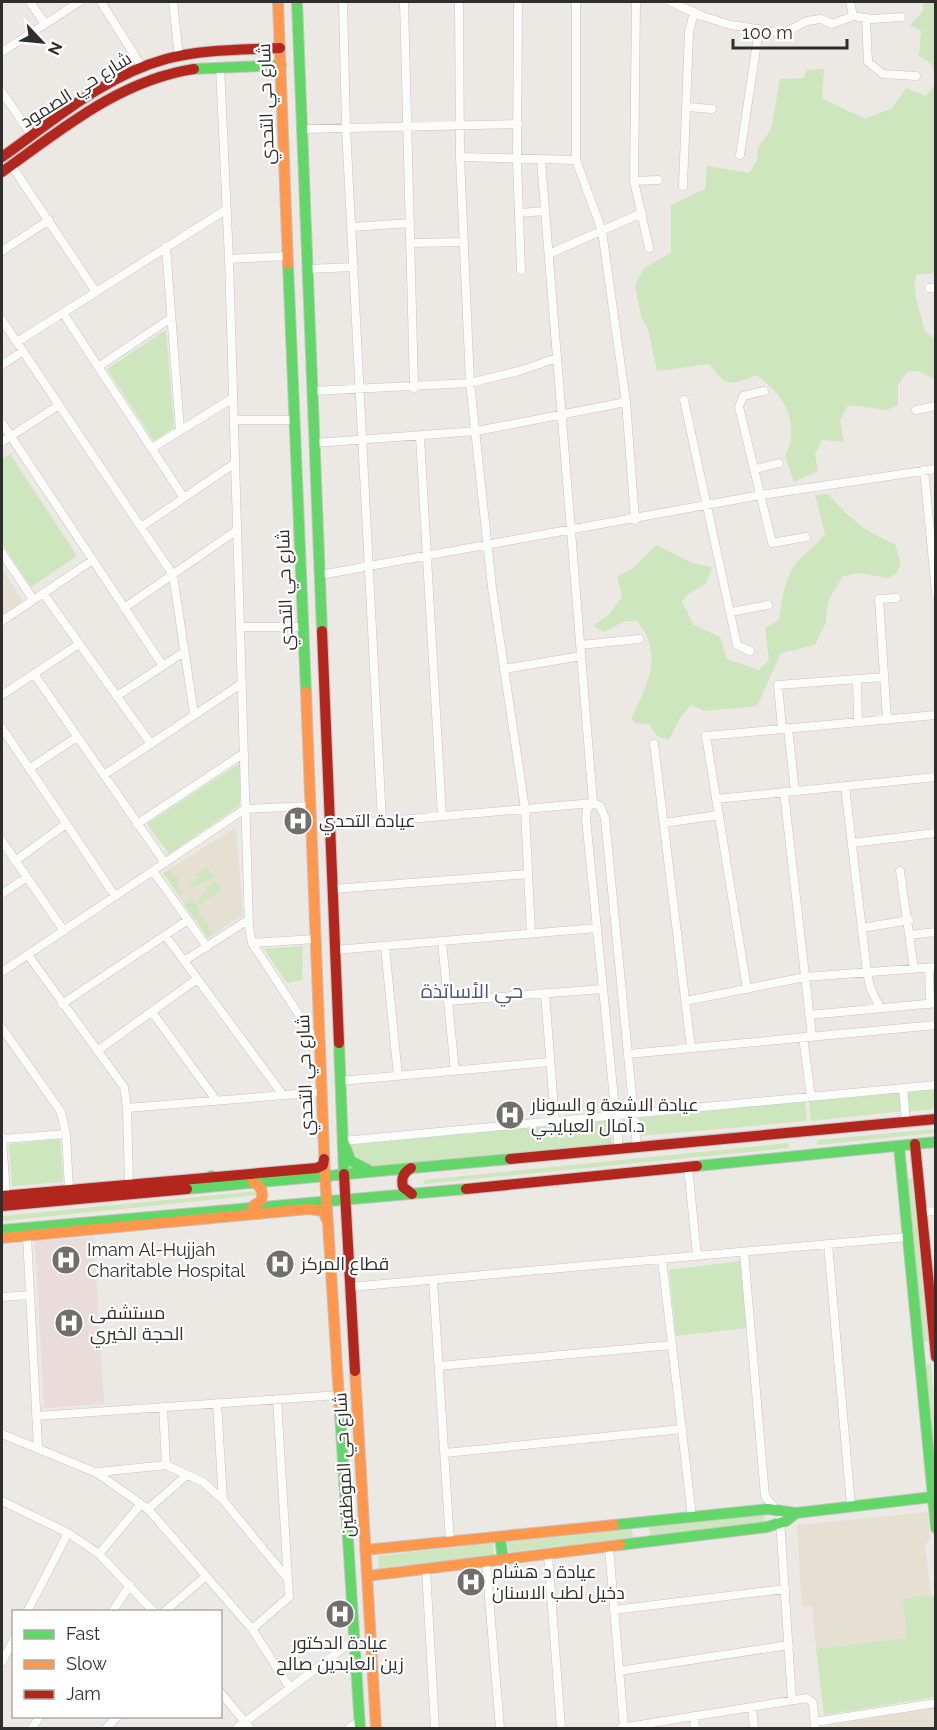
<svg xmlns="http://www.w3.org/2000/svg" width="937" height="1730" font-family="Raleway,Cairo,sans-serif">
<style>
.education{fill:#e6e0d3}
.medical{fill:#e9dcdb}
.green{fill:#cee6be}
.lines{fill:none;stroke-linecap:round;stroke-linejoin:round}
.street-casing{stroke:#c5c4c5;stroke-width:9}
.fast-casing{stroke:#c5c4c5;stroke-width:12}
.slow-casing{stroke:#c5c4c5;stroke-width:12}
.jam-casing{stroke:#c5c4c5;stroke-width:12}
.street{stroke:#fcfcfb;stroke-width:8}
.fast{stroke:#63d668;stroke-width:10}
.slow{stroke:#ff974d;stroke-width:10}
.jam{stroke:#b3261e;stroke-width:10}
.labels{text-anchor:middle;stroke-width:4.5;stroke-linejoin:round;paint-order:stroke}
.street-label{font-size:18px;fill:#2e2e2e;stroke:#fff}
.poi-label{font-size:18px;fill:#2e2e2e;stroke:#fff;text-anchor:start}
.neighbourhood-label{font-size:20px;fill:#4d5680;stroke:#fff}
</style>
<rect width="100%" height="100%" fill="#ece8e4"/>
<path class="education" d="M2 569 23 601 2 615Z
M236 827 243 915 208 938 163 873Z
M928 1512 930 1540 925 1544 931 1596 903 1598 908 1638 816 1649 812 1606 802 1607 797 1525Z
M935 1707V1728H823V1726Z"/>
<path class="medical" d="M94 1237 104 1404 44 1408 35 1241Z"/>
<path class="green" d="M923 2H935V73L930 63 919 56 921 31 910 25 923 11Z
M824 69 822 98 865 119 892 108 906 88 926 96 935 84V273L916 275C912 296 921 312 925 332L935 339V380L918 371H908L898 385V405L887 410 848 405 840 420 844 442 822 440 815 454 818 471 794 482 785 457C801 422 785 396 756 375 729 386 727 387 709 364L657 371 648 329 641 316 635 285 644 268 671 253V205L705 189 707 166 749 173 757 160 758 148 771 129 780 79 803 78 807 70Z
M166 330 174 428 154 441 107 369Z
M10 454 77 556 31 587 2 543V459Z
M828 494C848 517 866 533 895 544L901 564 896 574 888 578 859 573 843 576 828 601 826 622 815 645 781 653 757 706 705 711 691 705 680 718 669 740 657 736 649 724 636 723 631 719C647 685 665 655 637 621H625L604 632 593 626 609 614 622 597 617 577 633 568 656 545 692 563 712 567 706 584 688 594 682 602 694 625 720 637 727 659 759 670 769 660 765 628 779 620C782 600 785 572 801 558 809 550 817 544 825 534L815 495Z
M240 763V805L169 854 147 824Z
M207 867 214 878 191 888 188 884 198 878 195 874Z
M171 869V875L180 878 178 888 182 894 180 897 163 873Z
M215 881 221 890 201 904 198 899 208 892 206 888Z
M192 898 199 909 198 914 203 917 202 921H206L210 931 215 933 208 938 184 904Z
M303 946 302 980 287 983 264 949Z
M935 1089V1109L906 1112 904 1093Z
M901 1093 903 1111 811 1121 809 1101Z
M805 1101 807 1121 641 1136 639 1118Z
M610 1120 612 1145 377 1168 359 1160 350 1145Z
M935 1129V1133L817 1145V1140Z
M60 1139 63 1182 12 1186 9 1144Z
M788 1143 789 1148 424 1184 423 1180Z
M907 1179H912L928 1341 923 1342Z
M259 1191V1195L2 1221V1216Z
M740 1261 747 1328 676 1336 669 1270Z
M931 1364 935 1415V1462L926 1365Z
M764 1515 765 1523 650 1536 649 1527Z
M632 1529 633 1538 509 1552 507 1542Z
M493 1543 494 1555 379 1568 378 1556Z
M935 1595V1697L824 1715 816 1649 907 1638 903 1598Z"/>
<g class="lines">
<g class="street-casing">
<path id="street" d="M30 2 45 24
M101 2 142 67
M173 2 179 57
M343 2 346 128 382 821
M404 2 414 388
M459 2 460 157 576 160
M518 2 517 160 521 270
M576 2V160L602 231 626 402 635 520
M636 2 634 181 649 248
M671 2 702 16 731 25 784 33 807 21 821 19 832 24 853 16 872 19 901 17
M850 2 853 16
M866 18 868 62 883 74 916 76
M2 52 79 2
M220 67 229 259 249 927 252 943 320 1047
M2 92 32 136
M687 107 712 109
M303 129 518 124
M740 155 759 29
M460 157 470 383 492 587 525 809 531 934
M541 160 593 803 587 809 586 819 619 1149
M11 165 96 292
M634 181 658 180
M683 186 689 32 694 12
M519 213 545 211
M352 227 410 223
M410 243 464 242
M166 247 180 430
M2 251 49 220
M549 254 642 213
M229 259 288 256
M308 269 354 267
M929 288H936
M63 313 184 498
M2 320 173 575 194 714
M17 342 227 209
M2 365 23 351
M98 367 171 318
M313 391 470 383 519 371 557 358
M764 391 743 396 739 407 772 543 806 537
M684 400 737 645 750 651
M916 410 936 406
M234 420H295
M2 423 163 666
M420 437 442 816
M2 442 59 405
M315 443 477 431 626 402
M152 448 233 398
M756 469 779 463
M924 470 936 592
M141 527 235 463
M2 553 33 599
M320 575 761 495 936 469
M43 593 151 744
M124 608 237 530
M731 612 768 605
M2 621 93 560
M240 627H303
M580 645 639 639
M504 669 581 656
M34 674 165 863
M857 679 858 722
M2 695 79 644
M117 696 184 652
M887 720 879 599 896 598
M2 728 115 896
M788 728 795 791
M782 729 778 685 884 677
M654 744 691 1048
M29 769 77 737
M104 775 241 684
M845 786 867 972 870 987 880 1008
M784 792 812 1037
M716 799 936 777
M664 823 719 815
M137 824 244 753
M330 826 593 803 600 806 605 818 637 1147
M2 841 64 931
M852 843 936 833
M15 861 66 824
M153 871 207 947
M900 871 914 969
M333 889 528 874
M2 894 27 877
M862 928 909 920
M165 935 283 1095
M910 935 936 932
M442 942 455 1071
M252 943 316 939
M385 947 398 1076
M335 950 597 928
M28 955 124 1087 127 1108 129 1184
M184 961 248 920
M929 968 930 1004
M2 972 245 809 310 806
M747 989 706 736 936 715
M545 993 555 1121
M448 1001 603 989
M686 1001 805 977 936 967
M62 1004 188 920
M152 1012 216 1100
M809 1015 936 1003
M2 1028 61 1112 66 1134 69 1189
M803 1037 811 1097
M97 1051 197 979
M628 1054 936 1025
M340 1081 550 1062
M903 1088 906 1122
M127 1108 322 1092
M2 1137 6 1195
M2 1139 66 1134
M343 1141 936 1085
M688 1167 697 1256
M921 1212 936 1211
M27 1236 38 1447
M828 1244 851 1506
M744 1252 765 1496 775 1509
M662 1259 692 1517
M433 1280 450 1542
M350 1287 907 1237
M2 1297 30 1295
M439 1366 672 1345
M217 1403 223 1500
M163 1407 166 1465
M36 1416 339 1395
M2 1434 97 1473 148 1509 252 1629 290 1688
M445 1453 682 1429
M99 1472 166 1465 203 1482 223 1500 288 1579
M2 1501 68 1533 99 1554 154 1612
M148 1509 187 1475
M780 1520 792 1700
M609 1547 624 1728
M99 1554 141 1504
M548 1554 561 1728
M486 1562 500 1728
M426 1569 435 1728
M614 1610 785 1589
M27 1612 68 1533
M112 1612 130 1585
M164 1612 206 1576
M252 1629 289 1597 277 1399
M2 1662 14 1639
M619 1671 789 1645
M220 1692 250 1728
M752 1707 754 1728
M694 1716 695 1728
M815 1722 936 1703
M32 1728 40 1716
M106 1728 118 1716
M237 1728 354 1640
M349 1728 359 1721
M621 1728 807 1698 813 1703 815 1728"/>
</g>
<g class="fast-casing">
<path id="fast" d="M297 2 322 631
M194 69 281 65
M288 264 306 692
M339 1043 344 1174
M343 1141 351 1161 370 1171
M899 1146 936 1528
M697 1166 936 1142
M211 1176 233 1182
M187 1189 510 1159
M2 1230 466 1189
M340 1414 360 1728
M614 1525 768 1509 796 1513 932 1497
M500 1537 503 1560
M620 1545 767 1527 786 1521 796 1513"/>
</g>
<g class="slow-casing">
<path id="slow" d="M278 2 288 264
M306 692 325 1176
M325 1176 340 1414
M253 1182C261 1186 264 1192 261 1201L253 1206
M2 1238 309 1209 323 1211 327 1220
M355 1371 376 1728
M365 1550 614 1525
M367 1576 620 1545"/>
</g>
<g class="jam-casing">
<path id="jam" d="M2 157C53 121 104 76 166 59 203 49 242 50 280 48
M2 172C61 130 120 80 194 69
M322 631 339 1043
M915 1144 936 1357
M510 1159 936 1119
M411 1168C403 1173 401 1178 403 1187L412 1194
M344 1174 355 1371
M466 1189 697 1166
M2 1196 317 1168 323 1165 324 1159
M2 1206 187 1189"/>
</g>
<use href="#street" class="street"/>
<use href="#fast" class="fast"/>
<use href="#slow" class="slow"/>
<use href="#jam" class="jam"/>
</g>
<defs>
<g id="hospital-disc" transform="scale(1.5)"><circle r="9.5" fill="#706f6e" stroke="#fff"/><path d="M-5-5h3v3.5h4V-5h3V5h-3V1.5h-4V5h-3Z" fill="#fff"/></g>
</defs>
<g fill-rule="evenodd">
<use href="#hospital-disc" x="298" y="821"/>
<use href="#hospital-disc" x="510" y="1115"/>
<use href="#hospital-disc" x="66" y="1260"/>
<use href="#hospital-disc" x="280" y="1264"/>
<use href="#hospital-disc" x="69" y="1323"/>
<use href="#hospital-disc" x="471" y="1582"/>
<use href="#hospital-disc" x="340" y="1614"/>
</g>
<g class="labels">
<g class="street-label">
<text transform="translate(76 90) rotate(-32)" y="6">شارع حي الصمود</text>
<text transform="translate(266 104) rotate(-92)" y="6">شارع حي التحدي</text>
<text transform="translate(285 590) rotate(-92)" y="6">شارع حي التحدي</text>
<text transform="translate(305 1075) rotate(-92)" y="6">شارع حي التحدي</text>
<text transform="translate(344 1465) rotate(-93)" y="6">شارع حي الموظفين</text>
</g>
<g class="poi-label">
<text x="319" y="827">عيادة التحدي</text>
<text x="531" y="1111">عيادة الاشعة و السونار<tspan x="531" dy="21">د.آمال العبايجي</tspan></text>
<text x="87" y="1256">Imam Al-Hujjah<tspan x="87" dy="21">Charitable Hospital</tspan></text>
<text x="301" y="1270">قطاع المركز</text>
<text x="90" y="1319">مستشفى<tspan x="90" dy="21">الحجة الخيري</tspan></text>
<text x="492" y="1578">عيادة د هشام<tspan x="492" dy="21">دخيل لطب الاسنان</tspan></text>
<text x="340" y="1649" text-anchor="middle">عيادة الدكتور<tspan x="340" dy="21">زين العابدين صالح</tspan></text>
</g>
<g class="neighbourhood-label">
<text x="472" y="998">حي الأساتذة</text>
</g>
</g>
<rect width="937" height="1730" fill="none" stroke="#2e2e2e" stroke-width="6"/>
<rect x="12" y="1610" width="210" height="108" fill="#ffffff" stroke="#ababab" stroke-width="1.5"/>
<rect x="24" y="1630" width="30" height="9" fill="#63d668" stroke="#ababab" stroke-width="1.5"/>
<text x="66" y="1640" font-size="18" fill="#2e2e2e">Fast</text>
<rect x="24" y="1660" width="30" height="9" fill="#ff974d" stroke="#ababab" stroke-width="1.5"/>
<text x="66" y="1670" font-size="18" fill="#2e2e2e">Slow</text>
<rect x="24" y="1690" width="30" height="9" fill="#b3261e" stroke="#ababab" stroke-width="1.5"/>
<text x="66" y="1700" font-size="18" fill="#2e2e2e">Jam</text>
<g transform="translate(42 42) rotate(116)" stroke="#ffffff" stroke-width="4.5" paint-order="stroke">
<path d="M0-4.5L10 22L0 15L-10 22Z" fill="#2e2e2e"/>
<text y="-9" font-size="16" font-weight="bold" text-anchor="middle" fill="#2e2e2e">N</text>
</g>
<path d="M733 39v9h114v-9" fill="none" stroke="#2e2e2e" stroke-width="3"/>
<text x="742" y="39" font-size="18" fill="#2e2e2e" stroke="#ffffff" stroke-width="4.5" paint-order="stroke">100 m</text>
</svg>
